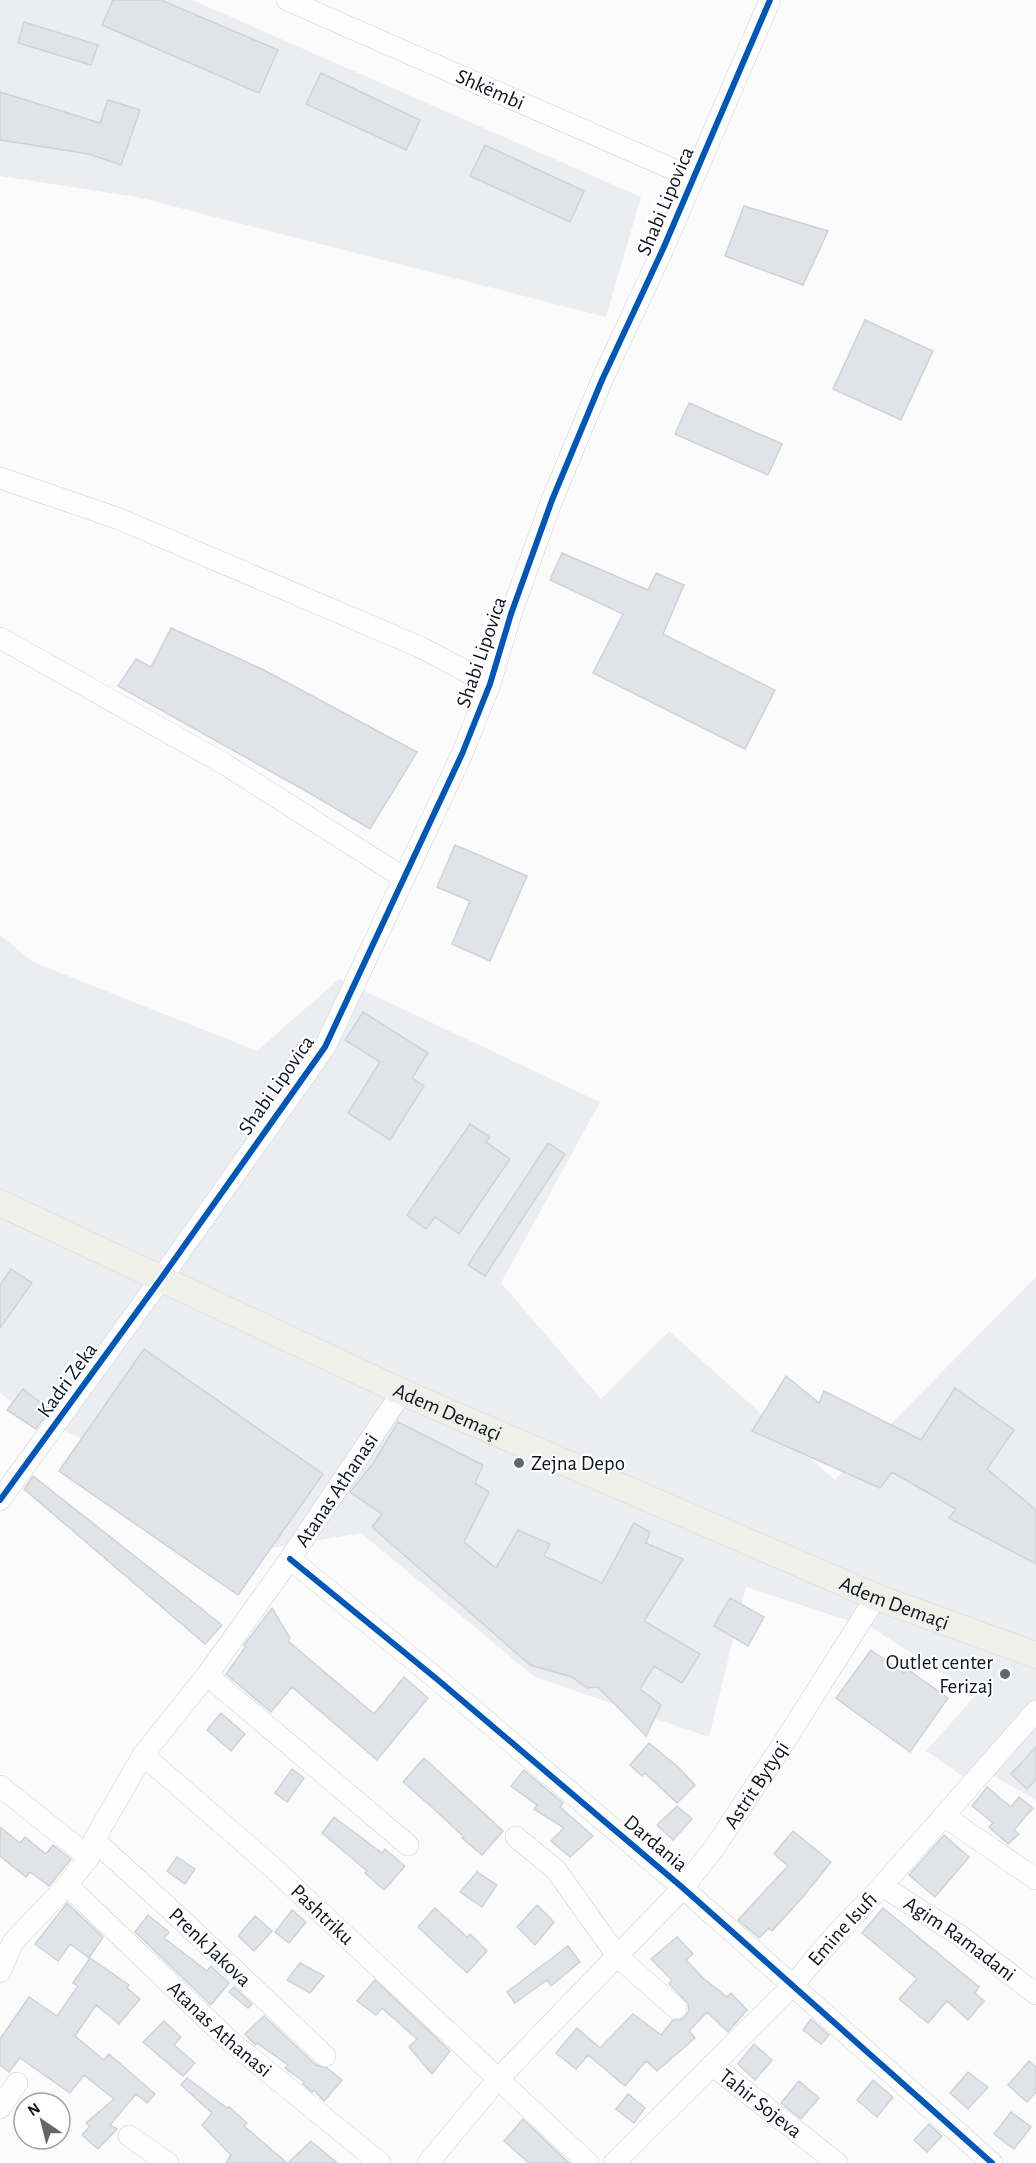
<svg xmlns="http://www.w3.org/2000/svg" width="1036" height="2163" font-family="'Alegreya Sans',sans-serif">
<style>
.built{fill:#ebedf1}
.building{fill:#e0e3e8;stroke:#cfd2d7;stroke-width:1.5}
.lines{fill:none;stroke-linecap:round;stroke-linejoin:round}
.minor-casing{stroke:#cdd0d5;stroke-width:22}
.major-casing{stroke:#d7d8d9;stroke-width:27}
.minor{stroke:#fefefe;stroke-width:21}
.major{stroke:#eef0e9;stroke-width:26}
.cycleway-casing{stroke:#fff;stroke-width:10}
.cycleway{stroke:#0057b8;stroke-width:6}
.poi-dot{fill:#62656b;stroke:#fff;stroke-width:2}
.labels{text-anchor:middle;stroke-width:4.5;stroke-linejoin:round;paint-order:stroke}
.street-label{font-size:21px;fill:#0f141e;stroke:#fff}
.poi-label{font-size:21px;fill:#0f141e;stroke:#fff;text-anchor:start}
</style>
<rect width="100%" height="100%" fill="#fbfbfb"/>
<path class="built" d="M0 0H192L641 197 606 317 137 197 0 176Z
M0 935 33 962 257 1051 339 979 600 1102 501 1283 601 1399 669 1331 835 1480 1036 1277V1800L990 1774 967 1779 926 1751 976 1695 874 1629 746 1587 709 1737 535 1677 361 1533 260 1550 162 1482 15 1404 0 1393Z"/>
<path class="building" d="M113 0H161L278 50 259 93 102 25Z
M24 22 98 45 91 65 18 43Z
M321 73 420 120 406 150 306 104Z
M0 92 100 123 108 100 140 110 121 165 89 154 0 140Z
M485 145 584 191 570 222 470 176Z
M744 206 828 231 803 285 725 256Z
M865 320 933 351 901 420 833 389Z
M689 403 782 444 768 475 675 434Z
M562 553 648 590 656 573 684 585 663 634 775 690 745 749 593 673 623 614 550 580Z
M171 628 262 669 417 752 370 829 313 795 118 686 136 659 151 667Z
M455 845 527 876 490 961 452 944 470 901 437 887Z
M363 1012 428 1053 412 1078 424 1086 390 1140 348 1113 380 1062 345 1040Z
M470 1124 490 1137 486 1142 510 1159 459 1234 435 1217 426 1229 407 1215Z
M548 1143 565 1154 485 1276 468 1265Z
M11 1269 32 1283 0 1328V1285Z
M144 1349 323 1474 238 1595 59 1471Z
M786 1376 819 1403 824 1391 921 1440 955 1388 1014 1430 987 1469 1036 1510V1564L949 1518 956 1509 892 1472 880 1488 752 1431Z
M23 1389 50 1410 36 1429 7 1410Z
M398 1422 483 1465 475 1483 489 1492 464 1542 496 1568 518 1530 550 1544 544 1556 602 1583 634 1523 650 1532 646 1543 683 1559 644 1621 700 1654 682 1683 654 1666 640 1689 661 1705 646 1736 598 1687 587 1688 572 1677 530 1665 372 1527 382 1514 350 1492 372 1465Z
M33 1476 222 1625 205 1644 24 1489Z
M730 1598 764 1617 748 1646 714 1626Z
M272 1608 290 1638 288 1641 374 1714 404 1677 428 1698 377 1760 292 1687 271 1712 226 1674 246 1646 244 1645Z
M871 1650 904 1673 907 1669 948 1698 910 1752 836 1698Z
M221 1713 245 1734 231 1751 207 1730Z
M649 1743 678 1767 695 1785 677 1803 645 1773 642 1776 630 1765Z
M1036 1747V1779L1027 1789 1011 1774Z
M424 1758 503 1831 482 1855 462 1838 464 1837 435 1810 403 1782Z
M292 1769 304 1778 287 1802 275 1793Z
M524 1770 563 1803 560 1807 593 1836 570 1857 551 1841 564 1828 534 1809 537 1805 511 1786Z
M987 1787 1011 1807 1019 1797 1033 1808 1014 1830 1019 1834 1008 1844 989 1827 993 1823 972 1806Z
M677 1806 692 1819 673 1840 657 1825Z
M334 1817 382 1853 385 1849 405 1866 384 1890 365 1873 367 1871 322 1833Z
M0 1827 20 1843 25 1837 46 1854 53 1845 71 1859 49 1886 30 1872 26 1877 0 1856Z
M793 1831 831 1862 802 1898 772 1931 769 1928 759 1938 738 1920 788 1866 774 1854Z
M944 1835 969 1857 935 1897 909 1875Z
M177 1857 195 1869 185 1884 167 1871Z
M477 1872 497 1885 482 1907 460 1892Z
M67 1903 103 1937 89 1958 70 1944 58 1961 35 1944Z
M537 1905 554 1922 535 1945 517 1927Z
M435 1908 467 1937 470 1934 487 1951 467 1973 418 1927Z
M883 1908 979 1987 975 1993 984 2001 968 2020 947 2001 928 2023 899 1999 917 1979 862 1933Z
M292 1910 306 1922 289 1943 275 1932Z
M148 1915 169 1932 164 1938 207 1971 211 1966 229 1983 211 2005 135 1932Z
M255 1916 272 1931 254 1951 238 1936Z
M677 1937 693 1954 686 1960 703 1978 727 1997 731 1993 747 2010 728 2032 707 2012 689 2031 695 2038 657 2071 646 2061 625 2086 588 2055 576 2069 556 2053 577 2028 600 2048 633 2014 661 2035 673 2020H680L685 2017 689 2010 688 2003 669 1984 672 1980 651 1959Z
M568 1946 580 1962 551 1986 547 1980 515 2003 507 1992Z
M90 1958 129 1985 127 1988 140 1999 119 2024 96 2005 75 2036 104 2060 109 2054 155 2094 147 2103 136 2094 110 2125 117 2129 98 2149 82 2135 90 2126 86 2123 114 2099 84 2075 70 2093 20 2058 9 2072 0 2065V2039L29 1997 57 2016 78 1986 73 1983Z
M300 1963 324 1976 310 1993 287 1980Z
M375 1980 450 2051 432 2074 409 2047 417 2039 382 2008 376 2015 357 2001Z
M234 1987 252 2004 248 2008 229 1992Z
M264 2016 316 2065 327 2068 342 2080 324 2101 314 2090 312 2092 303 2084 304 2082 285 2068 288 2065 257 2043 255 2045 245 2034Z
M811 2019 829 2035 821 2044 803 2030Z
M164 2021 181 2037 174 2045 195 2063 183 2076 143 2042Z
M754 2044 772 2060 755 2080 738 2064Z
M1029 2061 1036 2067V2092L1027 2102 1008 2085Z
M968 2072 988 2087 968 2109 950 2093Z
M187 2078 227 2108 229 2107 247 2123 244 2126 287 2163H226L231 2155 202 2125 212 2113 181 2085Z
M873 2080 893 2097 877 2117 857 2100Z
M799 2081 819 2098 801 2119 781 2103Z
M628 2094 645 2108 634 2123 616 2109Z
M1011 2112 1031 2127 1014 2149 994 2134Z
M523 2119 569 2163H529L504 2141Z
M929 2124 942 2136 927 2152 914 2140Z
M311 2141 337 2163H288Z"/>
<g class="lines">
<g class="minor-casing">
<g id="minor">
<path id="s1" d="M287 0 693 178"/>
<path d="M0 478 117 518 420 647 490 684"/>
<path d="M0 638 226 765 404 878"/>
<path d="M0 1500 160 1280 325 1047 462 754 490 684 511 614 552 500 602 380 663 249 770 0"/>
<path d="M290 1559 438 1680 683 1888 992 2163"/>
<path d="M207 1675 408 1845"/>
<path id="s2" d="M143 1755 271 1866 588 2163"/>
<path d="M0 1786 89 1857"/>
<path d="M944 1816 1036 1879"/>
<path d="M516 1837 556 1870 618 1957 676 2008"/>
<path id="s3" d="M94 1840 183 1921 325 2056"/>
<path id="s4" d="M67 1885 229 2040 380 2163"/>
<path id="s5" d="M882 1886 959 1935 1036 1994"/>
<path id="s6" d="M0 1972 13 1942 67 1885 89 1857 94 1840 143 1755 207 1675 290 1559 402 1392"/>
<path id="s7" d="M712 2065 837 2163"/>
<path d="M0 2108 17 2083"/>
<path d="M129 2136 168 2163"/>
<path id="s8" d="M428 2163 498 2079 683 1888 715 1847 783 1744 876 1597"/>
<path id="s9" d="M614 2163 793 1985 837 1933 882 1886 1036 1711"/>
</g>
</g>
<g class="major-casing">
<g id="major">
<path id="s10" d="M0 1203 402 1392 876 1597 1036 1655"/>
</g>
</g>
<use href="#minor" class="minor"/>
<use href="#major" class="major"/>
<g class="cycleway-casing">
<path id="cycleway" d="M0 1500 160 1280 325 1047 462 754 490 684 511 614 552 500 602 380 663 249 770 0
M290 1559 438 1680 683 1888 992 2163"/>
</g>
<use href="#cycleway" class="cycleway"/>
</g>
<g class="poi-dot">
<circle cx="519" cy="1463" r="6"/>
<circle cx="1005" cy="1674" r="6"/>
</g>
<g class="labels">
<g class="street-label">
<text dy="7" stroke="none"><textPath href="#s1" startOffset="222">Shkëmbi</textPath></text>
<text transform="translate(665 201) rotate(-67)" y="7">Shabi Lipovica</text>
<text transform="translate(481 652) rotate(-71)" y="7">Shabi Lipovica</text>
<text transform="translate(276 1085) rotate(-55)" y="7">Shabi Lipovica</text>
<text transform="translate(67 1380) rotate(-54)" y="7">Kadri Zeka</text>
<text dy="7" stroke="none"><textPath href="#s10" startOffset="494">Adem Demaçi</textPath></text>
<text dy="7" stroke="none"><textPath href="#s6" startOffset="591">Atanas Athanasi</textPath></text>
<text dy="7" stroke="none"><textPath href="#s10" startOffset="980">Adem Demaçi</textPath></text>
<text dy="7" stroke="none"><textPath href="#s8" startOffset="502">Astrit Bytyqi</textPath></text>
<text transform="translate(656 1843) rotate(40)" y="7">Dardania</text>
<text dy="7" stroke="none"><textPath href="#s2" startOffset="240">Pashtriku</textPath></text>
<text dy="7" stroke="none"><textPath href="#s9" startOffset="327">Emine Isufi</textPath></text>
<text dy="7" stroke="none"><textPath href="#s5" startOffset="94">Agim Ramadani</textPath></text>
<text dy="7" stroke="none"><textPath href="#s3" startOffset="158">Prenk Jakova</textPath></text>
<text dy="7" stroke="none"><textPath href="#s4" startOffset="210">Atanas Athanasi</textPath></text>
<text dy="7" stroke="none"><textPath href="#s7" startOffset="62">Tahir Sojeva</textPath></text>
</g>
<g class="poi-label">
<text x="531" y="1470">Zejna Depo</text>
<text x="993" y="1669" text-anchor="end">Outlet center<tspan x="993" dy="24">Ferizaj</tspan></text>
</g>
</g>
<g transform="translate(42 2121) rotate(325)"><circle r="28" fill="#ffffff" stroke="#9fa1a5" stroke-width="1.5"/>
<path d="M0-4.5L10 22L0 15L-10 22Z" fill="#62656b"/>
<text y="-9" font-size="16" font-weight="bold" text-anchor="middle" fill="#0f141e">N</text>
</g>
</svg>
